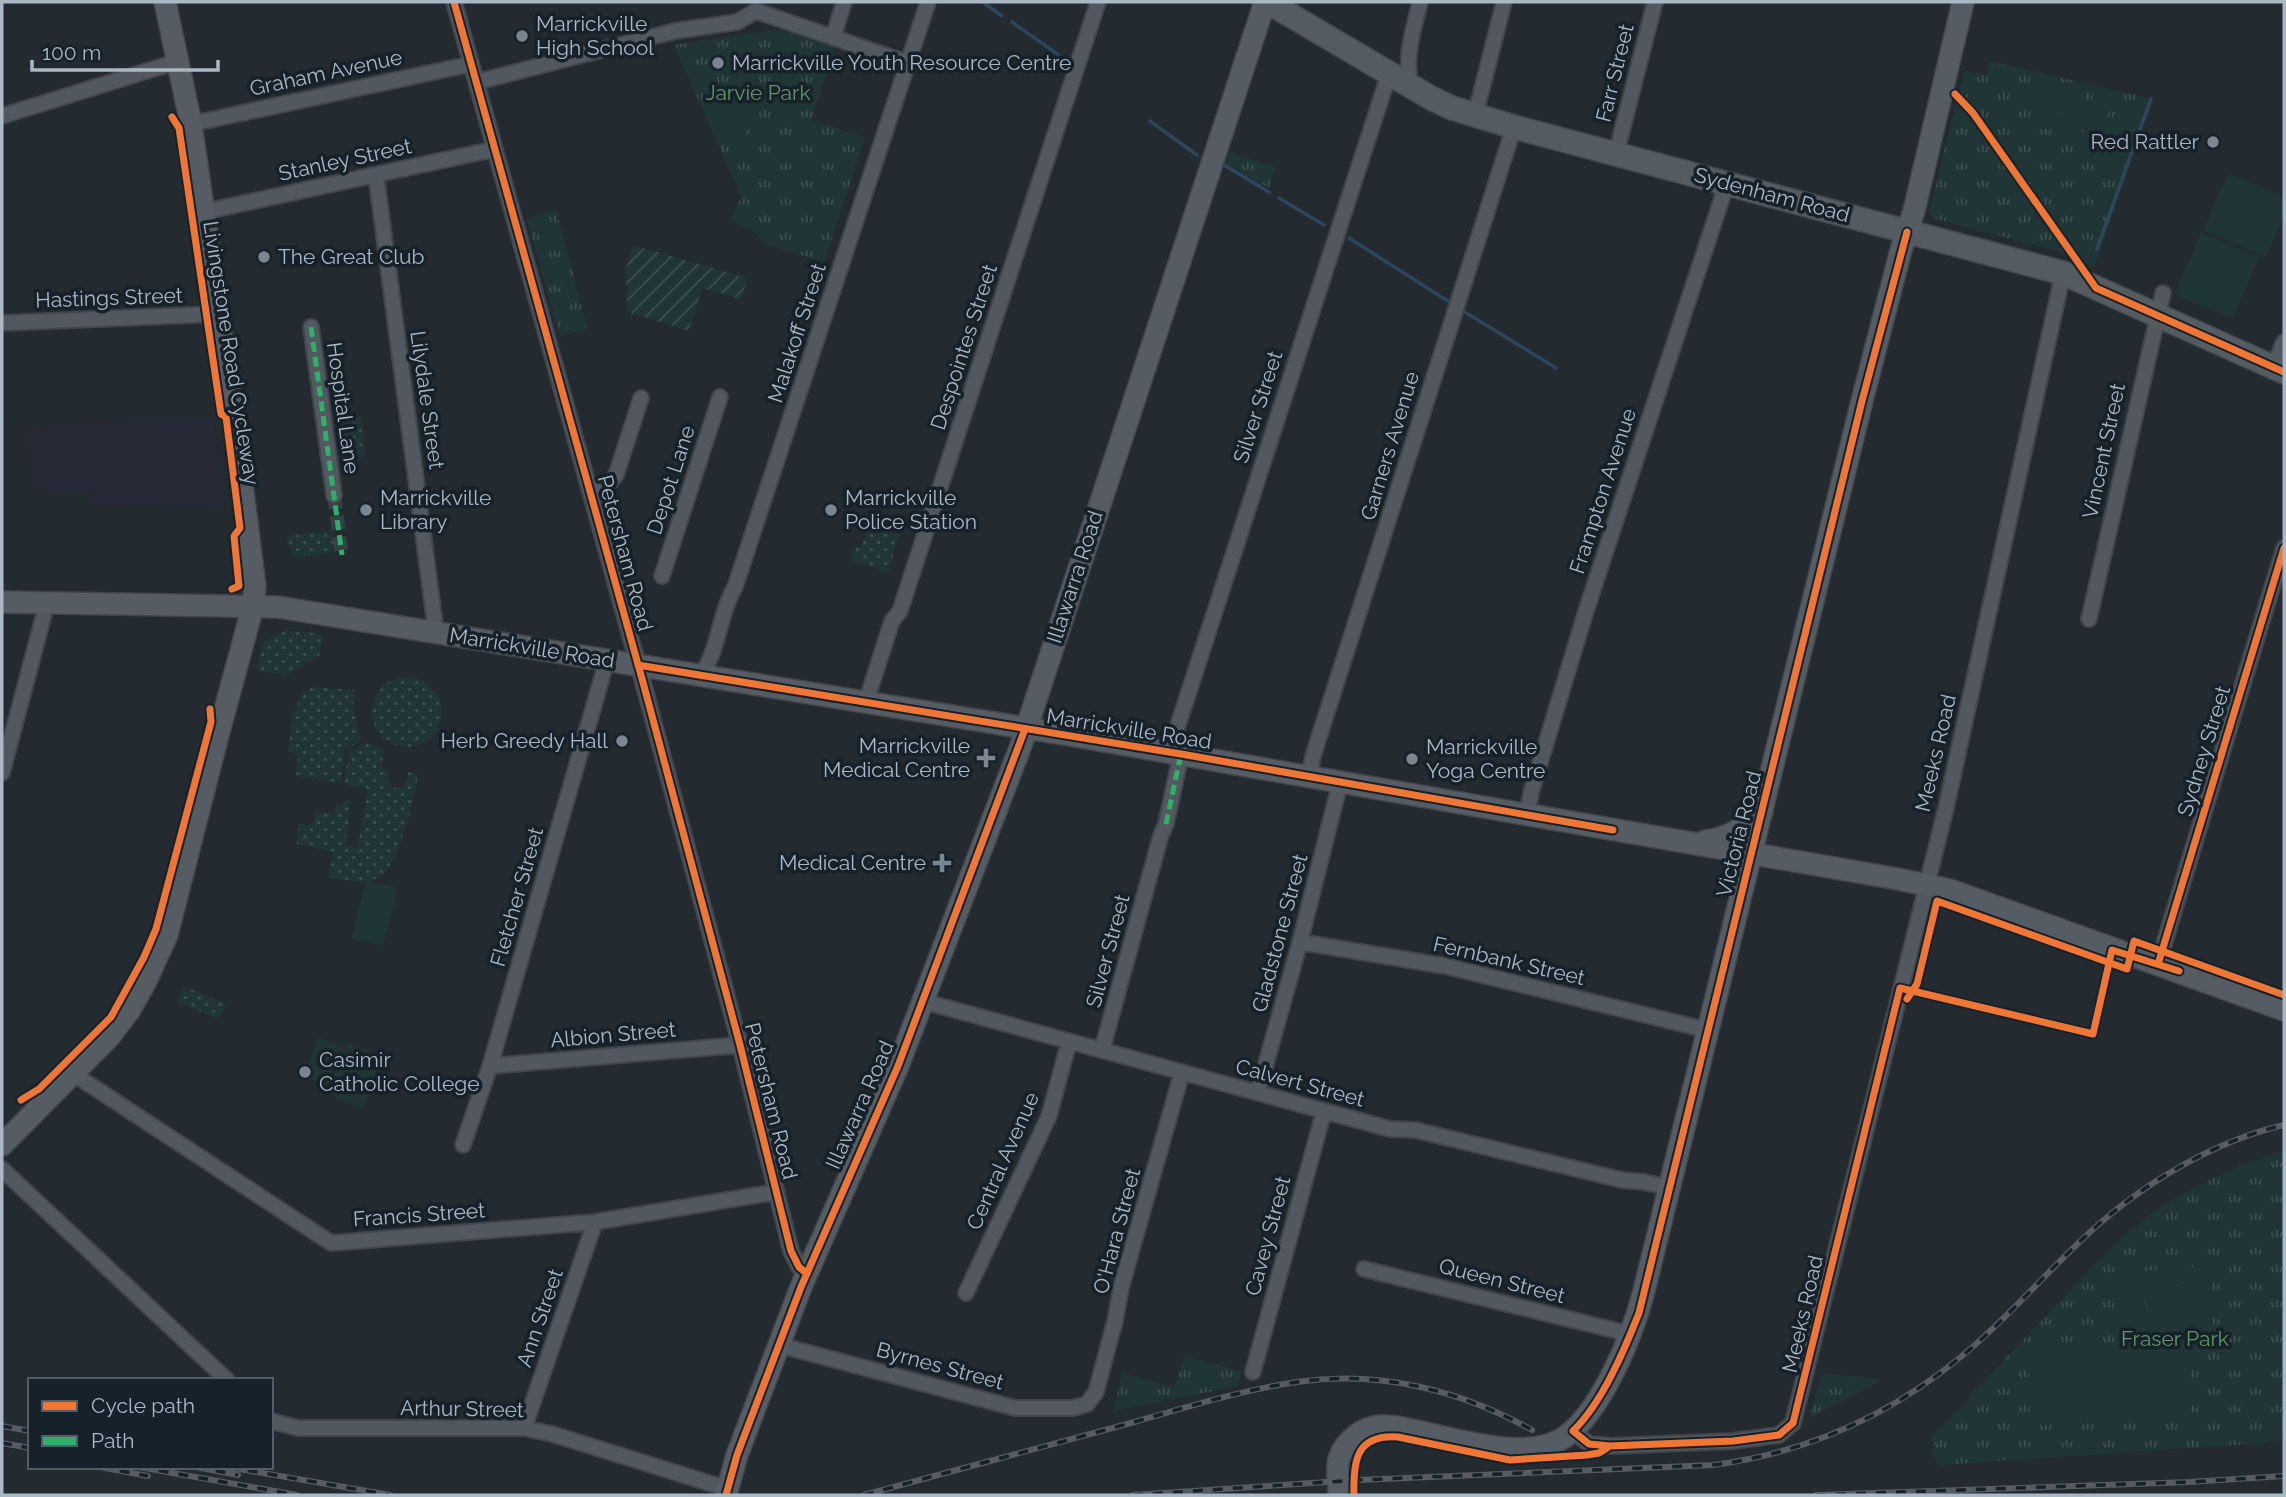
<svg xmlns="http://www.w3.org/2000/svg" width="2286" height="1497" font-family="Raleway,sans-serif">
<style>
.medical{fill:#282936}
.grass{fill:url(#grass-dots)}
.park{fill:url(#park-tufts)}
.garden{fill:url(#garden-furrows)}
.pitch{fill:#203536}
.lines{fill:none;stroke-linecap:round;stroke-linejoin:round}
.stream{stroke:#2e465b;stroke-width:3.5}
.street-tunnel{stroke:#373f46;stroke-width:14;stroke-dasharray:14 7;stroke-linecap:butt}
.street-casing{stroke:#40464b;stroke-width:18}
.secondary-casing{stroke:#40464b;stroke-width:24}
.primary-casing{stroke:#40474d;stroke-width:26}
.street{stroke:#52585f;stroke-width:14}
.secondary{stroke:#565c63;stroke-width:21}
.primary{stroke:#545b61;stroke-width:23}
.rail-casing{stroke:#565c62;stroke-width:6}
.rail{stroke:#17212a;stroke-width:3.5;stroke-dasharray:10;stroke-linecap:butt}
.quiet{stroke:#2db169;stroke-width:5;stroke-dasharray:10 5;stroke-linecap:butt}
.cycleway-casing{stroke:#17212a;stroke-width:11}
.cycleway{stroke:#f07635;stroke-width:7}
.poi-dot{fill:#7b8690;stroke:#17212a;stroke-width:2.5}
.labels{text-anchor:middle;stroke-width:7;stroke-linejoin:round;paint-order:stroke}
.poi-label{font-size:21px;fill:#aab7c4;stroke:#17212a;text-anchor:start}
.street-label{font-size:21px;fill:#aab7c4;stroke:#17212a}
.park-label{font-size:21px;fill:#619566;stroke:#17212a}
</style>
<defs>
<pattern id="grass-dots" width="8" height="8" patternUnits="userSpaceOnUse" patternTransform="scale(1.75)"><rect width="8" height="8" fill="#203536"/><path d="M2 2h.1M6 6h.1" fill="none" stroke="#3e5051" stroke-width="1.8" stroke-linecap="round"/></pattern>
<pattern id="park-tufts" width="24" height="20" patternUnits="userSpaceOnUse" patternTransform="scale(1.75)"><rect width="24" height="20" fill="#203536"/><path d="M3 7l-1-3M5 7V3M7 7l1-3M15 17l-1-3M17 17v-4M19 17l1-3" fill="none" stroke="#3e5051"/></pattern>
<pattern id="garden-furrows" width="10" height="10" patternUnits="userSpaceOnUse" patternTransform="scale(1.75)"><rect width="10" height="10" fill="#203536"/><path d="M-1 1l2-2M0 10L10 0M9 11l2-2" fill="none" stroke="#3e5051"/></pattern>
</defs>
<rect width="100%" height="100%" fill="#232a30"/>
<path class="medical" d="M213 417 225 507 93 505 92 494 32 495 29 426Z"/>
<path class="grass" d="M361 417 366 456 340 460 335 421Z
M868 526 899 535 888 572 851 560 856 546 861 547Z
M333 530 336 553 294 557 287 540 288 536Z
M286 630 323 634 319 656 288 675 256 671 265 640Z
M372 712a35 35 0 1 1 70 0a35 35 0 1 1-70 0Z
M312 687 354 690 353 706 360 737 358 742 345 750 340 783 296 776 298 757 295 753 288 751 294 710H297L299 697Z
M367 743 375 745 383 751 382 768 388 770V783L392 788 404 787 408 772 419 773C413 797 401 863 381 876 365 886 344 880 327 877L334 852 297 844 298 824 313 825 315 812 334 814 336 805H342L344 800 351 801 345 846 358 847 368 789 344 784 349 751Z
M183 986 226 1004 219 1019 177 1002Z"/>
<path class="park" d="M789 28 836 44 812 120 865 137 824 262 766 244 753 230 731 221 741 196 674 45Z
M1990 61 2153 99 2094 267 2064 253 1933 218 1929 211 1964 71 1986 75Z
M1230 152 1276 167 1269 188 1225 164Z
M556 210 588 329 560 337 527 218Z
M2284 1151V1439L2262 1443 1940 1465 1934 1458 1932 1436 2115 1243 2161 1206 2217 1176 2261 1158Z
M1184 1356 1241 1371 1238 1386 1113 1411 1122 1373 1175 1387Z
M1822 1373 1882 1380 1809 1418Z"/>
<path class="garden" d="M633 245 748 278 741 299 702 288 689 331 627 312 626 268Z"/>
<path class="pitch" d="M736 82 746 137 716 143 706 87Z
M2043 83 2062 87 2051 130 2032 125Z
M2067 88 2086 93 2076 136 2057 131Z
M2093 95 2112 100 2101 142 2082 137Z
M2118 102 2137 106 2126 149 2107 144Z
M2228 173 2284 197V215L2266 257 2203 230Z
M2201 232 2259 257 2233 318 2175 294Z
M366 880 398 888 383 946 351 938Z
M319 1036 343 1047 327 1086 303 1076Z
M348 1043 385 1058 363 1109 326 1093Z
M2210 1266 2213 1333 2182 1334 2179 1268Z
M2176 1269 2179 1336 2148 1337 2145 1271Z
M2143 1270 2146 1337 2116 1338 2112 1272Z
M2189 1347 2191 1421 2030 1425 2029 1351Z"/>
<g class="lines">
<path class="stream" d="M983 2 1002 16
M1012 22 1060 56
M1150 121 1197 155
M1224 165 1269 192
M1279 198 1324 225
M1349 238 1454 305
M2097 249 2151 99
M1460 309 1556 368"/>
<path class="street-tunnel" d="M334 495 342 555"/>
<g class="street-casing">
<path id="street" d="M454 2 644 686 740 1045 791 1251 799 1267 807 1274
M756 11 908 63
M833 38 844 2
M477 82 675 31 737 22 756 11
M1411 87C1404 58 1413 31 1420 2
M2 116 179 61
M1475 116 1504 2
M191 124 471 64
M1616 154 1655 2
M376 175 436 632
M203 212 495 149
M2 323 217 314
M311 327 334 495
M2273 367 2284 342
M589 489 611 481 616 475 641 398
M662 576 720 397
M2089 619 2163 293
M701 675C719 650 719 614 735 587L928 2
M866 702 892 621 900 611 1098 2
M1169 753 1389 74
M2 773 47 603
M1309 778 1313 756 1514 127
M1527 816 1531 793 1586 611 1727 183
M1300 942 1445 966 1707 1030
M2158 964 2284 548
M922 1001 1390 1129 1415 1130 1622 1180 1644 1182 1670 1188
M1102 1050 1161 835 1166 824 1181 754
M490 1066 740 1045
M72 1073 331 1243 595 1222 776 1192
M1258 1092 1300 942 1340 783
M463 1145 490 1066 607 660
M2 1169 227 1380
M1364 1269 1630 1334
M966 1293 1049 1116 1069 1042
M779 1345 1015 1408H1073L1087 1404 1096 1392 1115 1321 1121 1288 1182 1072
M1253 1372 1324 1111
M271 1421 298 1428H524L552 1434 728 1489
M524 1428 595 1222
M1573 1431 1589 1444 1610 1446 1733 1441 1779 1435 1793 1423 1946 808 2063 273"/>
</g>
<g class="secondary-casing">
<path id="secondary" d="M2 602 278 607 1075 736 1898 879 1950 890 2284 1010
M1705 841C1728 839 1746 827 1762 812
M2 1145 110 1036 129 1011 146 981 167 935 217 739 253 606 255 586 235 429 191 124 165 2
M726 1495 737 1455 801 1287 898 1066 1020 748 1265 2
M1339 1495C1339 1485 1337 1474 1338 1463 1341 1446 1357 1431 1374 1427 1387 1424 1402 1428 1416 1431 1456 1439 1520 1460 1558 1441 1599 1420 1633 1334 1644 1291L1862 401 1901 250 1914 211 1963 2"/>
</g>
<g class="primary-casing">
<path id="primary" d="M1268 2 1431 98 1452 108 1514 127 2063 273 2284 372"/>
</g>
<use href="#street" class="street"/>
<use href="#secondary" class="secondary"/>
<use href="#primary" class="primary"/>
<g class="rail-casing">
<path id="rail" d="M2 1426 30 1431
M2 1443 30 1448
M100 1467 148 1476
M139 1467 297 1495
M196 1467 238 1475
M228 1467 390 1495
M864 1495C948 1472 1032 1450 1116 1427 1175 1411 1235 1391 1297 1382 1379 1370 1460 1390 1532 1430
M1133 1495 1358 1480 1713 1465C1806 1453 1889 1416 1962 1356 2011 1316 2051 1266 2099 1224 2149 1180 2218 1140 2284 1125
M1816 1495 2190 1482 2284 1476"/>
</g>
<use href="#rail" class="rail"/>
<path class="quiet" d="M311 327 342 555
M1166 824 1181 754"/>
<g class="cycleway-casing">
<path id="cycleway" d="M454 2 644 686 740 1045 791 1251 799 1267 807 1274
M1955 94 1973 113 2096 288 2284 372
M172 117 179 128 221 414 226 417 240 528 234 536 239 586 232 589
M1907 232 1862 401 1639 1313C1624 1351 1602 1403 1573 1431L1589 1444 1610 1446 1733 1441 1779 1435 1793 1423 1900 988 2093 1034 2112 950 2179 971
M638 665 1181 754 1613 830
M2159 961 2284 548
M1907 999 1917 984 1937 901 2127 969 2134 941 2284 995
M21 1100 39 1089 111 1017 144 957 156 929 211 722 210 709
M726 1495 737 1455 801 1287 898 1066 1025 729
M1354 1495C1353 1461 1356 1434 1398 1437L1510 1460 1587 1455 1599 1453 1607 1448"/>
</g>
<use href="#cycleway" class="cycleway"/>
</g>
<g class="poi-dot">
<circle cx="522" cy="36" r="7"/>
<circle cx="718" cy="63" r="7"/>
<circle cx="2213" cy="142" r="7"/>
<circle cx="264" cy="257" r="7"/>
<circle cx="366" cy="510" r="7"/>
<circle cx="831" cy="510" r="7"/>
<circle cx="622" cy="741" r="7"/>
<path d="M982.5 747.5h7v7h7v7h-7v7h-7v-7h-7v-7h7z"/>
<circle cx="1412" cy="759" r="7"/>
<path d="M938.5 852.5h7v7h7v7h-7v7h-7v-7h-7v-7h7z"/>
<circle cx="305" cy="1072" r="7"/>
</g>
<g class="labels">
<g class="poi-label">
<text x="536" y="31">Marrickville<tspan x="536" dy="24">High School</tspan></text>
<text x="732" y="70">Marrickville Youth Resource Centre</text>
<text x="2199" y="149" text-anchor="end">Red Rattler</text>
<text x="278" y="264">The Great Club</text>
<text x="380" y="505">Marrickville<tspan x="380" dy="24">Library</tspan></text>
<text x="845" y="505">Marrickville<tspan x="845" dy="24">Police Station</tspan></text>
<text x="608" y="748" text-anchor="end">Herb Greedy Hall</text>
<text x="970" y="753" text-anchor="end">Marrickville<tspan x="970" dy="24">Medical Centre</tspan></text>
<text x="1426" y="754">Marrickville<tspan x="1426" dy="24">Yoga Centre</tspan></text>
<text x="926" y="870" text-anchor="end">Medical Centre</text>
<text x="319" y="1067">Casimir<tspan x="319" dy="24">Catholic College</tspan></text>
</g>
<g class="street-label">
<text transform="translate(326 73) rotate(-12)" y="7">Graham Avenue</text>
<text transform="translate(1615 73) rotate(-76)" y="7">Farr Street</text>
<text transform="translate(345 160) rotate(-12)" y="7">Stanley Street</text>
<text transform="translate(1772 195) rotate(15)" y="7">Sydenham Road</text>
<text transform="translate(109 298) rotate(-2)" y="7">Hastings Street</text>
<text transform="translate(797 333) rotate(-72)" y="7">Malakoff Street</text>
<text transform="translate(964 347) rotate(-72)" y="7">Despointes Street</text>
<text transform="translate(231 353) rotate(81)" y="7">Livingstone Road Cycleway</text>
<text transform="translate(427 400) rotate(82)" y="7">Lilydale Street</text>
<text transform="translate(1258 407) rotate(-72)" y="7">Silver Street</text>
<text transform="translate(343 408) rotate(82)" y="7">Hospital Lane</text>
<text transform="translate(1390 446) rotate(-73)" y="7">Garners Avenue</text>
<text transform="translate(2104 451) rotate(-78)" y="7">Vincent Street</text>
<text transform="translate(671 480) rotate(-72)" y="7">Depot Lane</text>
<text transform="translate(1603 491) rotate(-72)" y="7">Frampton Avenue</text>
<text transform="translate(625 553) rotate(75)" y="7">Petersham Road</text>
<text transform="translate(1075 577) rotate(-72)" y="7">Illawarra Road</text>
<text transform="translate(532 648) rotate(9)" y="7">Marrickville Road</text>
<text transform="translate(1129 729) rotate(9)" y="7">Marrickville Road</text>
<text transform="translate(2204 751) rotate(-73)" y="7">Sydney Street</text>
<text transform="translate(1936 753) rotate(-77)" y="7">Meeks Road</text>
<text transform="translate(1739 834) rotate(-76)" y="7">Victoria Road</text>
<text transform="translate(517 897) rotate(-74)" y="7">Fletcher Street</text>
<text transform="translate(1280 933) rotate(-75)" y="7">Gladstone Street</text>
<text transform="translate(1108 951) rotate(-75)" y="7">Silver Street</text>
<text transform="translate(1509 961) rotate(13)" y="7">Fernbank Street</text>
<text transform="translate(613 1035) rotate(-5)" y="7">Albion Street</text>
<text transform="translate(1300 1083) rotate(15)" y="7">Calvert Street</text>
<text transform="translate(771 1101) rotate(76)" y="7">Petersham Road</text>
<text transform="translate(860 1105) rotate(-66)" y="7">Illawarra Road</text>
<text transform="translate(1003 1161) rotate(-66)" y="7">Central Avenue</text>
<text transform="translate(419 1215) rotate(-4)" y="7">Francis Street</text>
<text transform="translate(1117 1231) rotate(-75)" y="7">O'Hara Street</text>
<text transform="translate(1268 1236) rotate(-75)" y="7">Cavey Street</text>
<text transform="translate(1502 1281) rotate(14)" y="7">Queen Street</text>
<text transform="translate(1803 1314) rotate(-77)" y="7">Meeks Road</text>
<text transform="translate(540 1318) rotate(-71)" y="7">Ann Street</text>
<text transform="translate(940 1366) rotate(15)" y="7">Byrnes Street</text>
<text transform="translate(462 1409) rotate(1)" y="7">Arthur Street</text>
</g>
<g class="park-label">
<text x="758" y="100">Jarvie Park</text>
<text x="2175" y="1346">Fraser Park</text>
</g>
</g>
<rect width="2286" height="1497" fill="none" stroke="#aab7c4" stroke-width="7"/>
<rect x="28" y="1378" width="245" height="91" fill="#17212a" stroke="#525d68" stroke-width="2"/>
<rect x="42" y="1401" width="35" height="10" fill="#f07635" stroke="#525d68" stroke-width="2"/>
<text x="91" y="1413" font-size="21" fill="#aab7c4">Cycle path</text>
<rect x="42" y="1436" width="35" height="10" fill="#2db169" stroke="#525d68" stroke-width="2"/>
<text x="91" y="1448" font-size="21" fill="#aab7c4">Path</text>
<path d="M32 60v10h186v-10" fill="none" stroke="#aab7c4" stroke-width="3.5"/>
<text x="42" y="60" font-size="21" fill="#aab7c4" stroke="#17212a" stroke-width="5" paint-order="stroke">100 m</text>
</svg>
